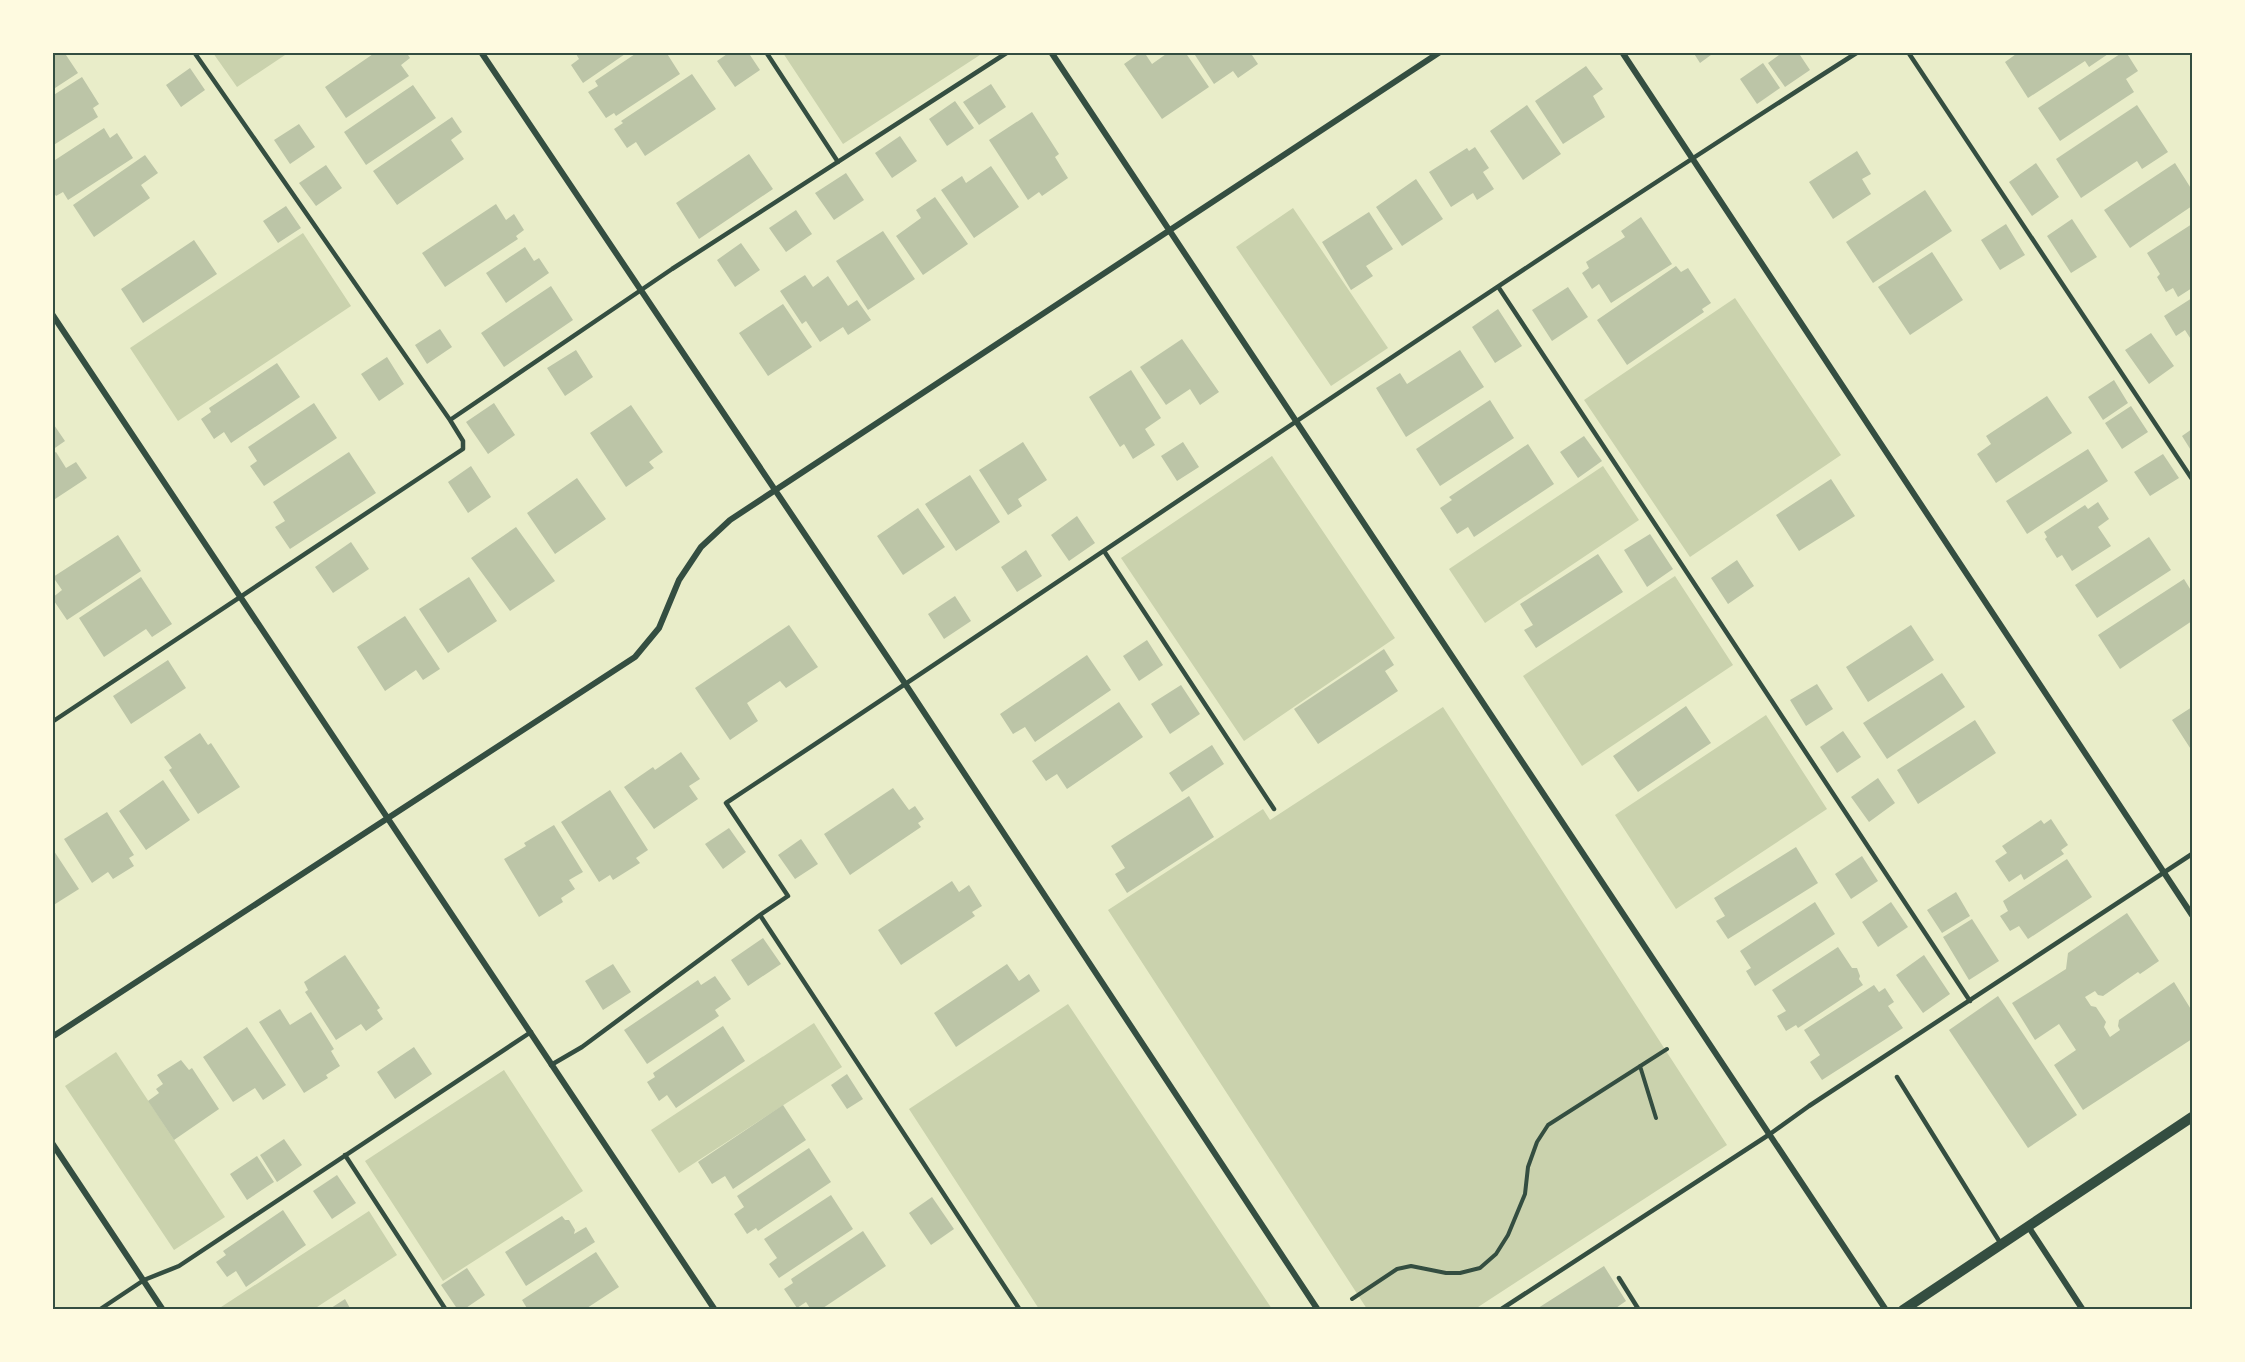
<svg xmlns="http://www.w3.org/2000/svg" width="2245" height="1362" font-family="Overpass,sans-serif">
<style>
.green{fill:#cad2ad}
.building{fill:#bcc5a7}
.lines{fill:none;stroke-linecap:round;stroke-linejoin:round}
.path{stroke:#344e41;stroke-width:4}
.service{stroke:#344e41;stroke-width:4.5}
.minor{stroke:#344e41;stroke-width:6}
.tertiary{stroke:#344e41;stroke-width:10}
.neatline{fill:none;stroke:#344e41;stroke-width:2}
</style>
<rect width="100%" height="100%" fill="#e9edc9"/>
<path class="green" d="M213 53H288L237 87Z
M783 53H983L843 144Z
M1293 208 1388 348 1331 386 1236 247Z
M303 233 351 306 178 421 130 348Z
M1735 298 1841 455 1690 557 1584 400Z
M1272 456 1395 638 1244 741 1121 558Z
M1603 466 1639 520 1485 623 1449 569Z
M1675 576 1733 665 1582 766 1523 676Z
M1443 707 1727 1145 1475 1309H1367L1108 910 1263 809 1270 820Z
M1766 715 1827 809 1676 909 1615 815Z
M1068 1004 1272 1309H1039L909 1109Z
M814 1023 842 1067 679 1173 651 1130Z
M116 1052 225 1217 174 1250 65 1086Z
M504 1070 583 1191 443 1281 365 1161Z
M369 1211 397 1255 314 1309H218Z"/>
<path class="building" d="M52 52H64L78 73 52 90Z
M376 52H406L410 58 401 65 409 76 346 118 325 87Z
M575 52H628L583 83 571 65 579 59Z
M638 52H666L680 74 616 116 614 113 606 118 588 92 598 86 595 81Z
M730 52H748L760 70 735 87 717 61Z
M1141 52H1144L1152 64 1169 52H1185L1209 87 1162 119 1124 64Z
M1193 52H1250L1258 64 1238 78 1233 71 1214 84Z
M1693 52H1715L1700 63Z
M1783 52H1798L1810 70 1785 87 1768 63Z
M2019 52H2111L2089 67 2085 61 2028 98 2005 62Z
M2123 52H2126L2138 71 2126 79 2134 92 2060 141 2038 108Z
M1763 63 1780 88 1757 104 1740 79Z
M1586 66 1603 89 1593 96 1605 117 1563 144 1535 101Z
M190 68 205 90 181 107 166 85Z
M692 74 716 109 645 156 636 142 627 148 614 129 623 123 621 121Z
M82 77 99 104 93 108 98 117 52 146V96Z
M991 84 1006 107 979 125 963 102Z
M413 85 436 118 366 165 344 132Z
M955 101 974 128 947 146 929 119Z
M1527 105 1561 154 1523 180 1490 131Z
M2137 105 2168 152 2142 169 2137 161 2081 198 2056 159Z
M1032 112 1059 154 1055 157 1068 178 1042 196 1039 192 1028 200 989 140Z
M452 117 462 132 451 140 464 159 397 205 373 171Z
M299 124 315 147 290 164 274 140Z
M104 128 110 138 117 133 133 158 68 200 63 192 56 196 52 190V162Z
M900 136 917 161 892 178 875 153Z
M1475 147 1489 168 1483 172 1494 189 1477 200 1473 193 1451 207 1429 172 1467 148 1469 151Z
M1857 151 1871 174 1862 179 1871 194 1833 219 1809 182Z
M749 154 773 189 699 239 676 203Z
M145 155 158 173 141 185 150 198 94 237 73 205Z
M2036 163 2059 197 2032 216 2009 182Z
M2175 163 2192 190V206L2130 248 2104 210Z
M326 165 342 188 316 206 299 183Z
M991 166 1019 207 974 238 941 190 962 176 966 183Z
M846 173 864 200 834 220 815 193Z
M1416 179 1443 219 1402 246 1376 207Z
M1925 190 1952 231 1873 283 1846 242Z
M935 197 968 244 923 275 896 236 921 218 916 210Z
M496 204 506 220 514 214 524 230 516 236 518 239 445 287 422 253Z
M286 206 301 228 278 243 263 221Z
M796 210 812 234 786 252 769 228Z
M1369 212 1393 249 1366 266 1373 276 1351 290 1322 242Z
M1641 217 1672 264 1611 303 1599 284 1592 289 1582 273 1589 268 1586 262 1625 237 1621 231Z
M2072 219 2097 257 2071 273 2047 236Z
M2006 224 2025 255 2000 270 1981 240Z
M2192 224V288L2178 297 2173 288 2166 292 2157 277 2160 274 2147 253Z
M883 231 915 279 868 310 836 261Z
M194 240 217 274 143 323 121 289Z
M741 243 760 270 735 287 717 260Z
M525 247 534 261 539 258 549 273 506 303 486 273Z
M1932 252 1963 300 1910 335 1878 287Z
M1676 266 1681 272 1688 268 1711 303 1702 309 1704 312 1627 365 1597 320Z
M805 275 813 287 828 276 848 306 857 300 871 320 848 335 843 327 820 342 806 321 802 324 780 291Z
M551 286 573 320 504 367 481 333Z
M1568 287 1588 317 1552 341 1532 310Z
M2192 298V341L2185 330 2176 336 2164 316Z
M783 304 812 347 768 376 739 333Z
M1498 309 1522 346 1495 363 1472 327Z
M440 329 452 347 427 364 415 345Z
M2151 333 2174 366 2149 384 2125 350Z
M1182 339 1219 392 1200 405 1190 389 1166 405 1140 367Z
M576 350 593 377 565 396 547 368Z
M1460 350 1484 387 1406 437 1376 388 1400 373 1407 384Z
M387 357 404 384 379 401 361 374Z
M277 363 300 397 231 443 224 432 214 439 201 419 211 412 209 408Z
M1131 370 1161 418 1145 429 1155 445 1133 459 1124 444 1120 447 1089 397Z
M2114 380 2128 403 2103 420 2088 397Z
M2047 396 2072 433 1996 483 1977 454 1991 444 1986 436Z
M1490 400 1514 438 1440 486 1416 449Z
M314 403 337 438 264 486 250 466 257 461 248 447Z
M494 403 515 435 488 454 466 422Z
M631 405 663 452 649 462 654 468 626 487 590 433Z
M2131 406 2148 432 2122 449 2105 423Z
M52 422 65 441 52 450Z
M2192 429V452L2182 436Z
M1584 436 1602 461 1578 478 1560 452Z
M1023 442 1047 480 1018 499 1022 506 1008 515 979 470Z
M1183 442 1199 467 1177 481 1161 456Z
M1528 444 1554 484 1474 537 1468 527 1457 534 1440 508 1452 500 1449 497Z
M2088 449 2108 481 2027 534 2006 501Z
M56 452 66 468 76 462 87 478 52 501V454Z
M349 452 376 493 290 549 275 527 285 521 273 502Z
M2163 454 2179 478 2150 496 2134 472Z
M471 466 491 497 468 513 448 482Z
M970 475 1000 522 956 551 925 504Z
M577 478 606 519 555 554 527 513Z
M1831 479 1855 516 1799 551 1776 515Z
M2098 502 2109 519 2098 527 2111 546 2072 571 2062 555 2057 558 2045 539 2047 537 2044 532 2085 505 2088 509Z
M918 508 945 547 903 575 877 536Z
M1077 516 1095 543 1069 561 1051 535Z
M516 527 555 581 510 611 471 558Z
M1650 534 1673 569 1647 587 1624 550Z
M118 535 141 571 67 620 52 598 62 590 53 577Z
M2149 537 2171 570 2097 618 2075 585Z
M351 542 369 569 333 593 315 567Z
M1026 550 1042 576 1017 592 1001 567Z
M1598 554 1623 592 1536 648 1524 630 1533 625 1520 604Z
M1737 560 1754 586 1728 604 1711 578Z
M141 577 172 624 152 637 146 629 104 657 79 618Z
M469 577 497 621 448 653 419 609Z
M2184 579 2192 592V621L2120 669 2098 635Z
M955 596 971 621 944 639 928 614Z
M405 616 440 669 423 680 416 670 385 691 357 647Z
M789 625 818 667 786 688 780 681 747 703 758 721 730 740 695 688Z
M1911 625 1934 660 1868 702 1846 667Z
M1147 640 1163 665 1139 681 1123 656Z
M1384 649 1394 665 1385 671 1398 691 1318 744 1294 709Z
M1087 655 1111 690 1035 742 1025 727 1013 734 1000 714Z
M168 660 186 688 131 724 113 696Z
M1942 673 1965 707 1887 759 1863 723Z
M1817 684 1833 709 1806 726 1790 700Z
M1181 685 1200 714 1170 734 1151 704Z
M1119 702 1143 737 1067 789 1057 774 1046 781 1032 761Z
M1686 706 1711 743 1638 792 1613 756Z
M2192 707V751L2172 720Z
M1975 720 1996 753 1918 804 1897 770Z
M1843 731 1861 757 1837 773 1820 747Z
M200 733 208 745 211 743 240 787 198 814 169 770 172 768 164 757Z
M1212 745 1224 764 1182 792 1169 773Z
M681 752 700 779 689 786 698 799 654 829 624 787 653 767 655 770Z
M1878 778 1895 803 1869 822 1851 797Z
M163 780 190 820 146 850 119 811Z
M893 788 909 810 915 806 924 819 918 823 921 827 850 875 824 834Z
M610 790 648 850 636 858 640 863 613 880 610 875 599 882 561 822Z
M1189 796 1214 837 1127 893 1115 874 1125 868 1111 846Z
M107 812 134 855 129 858 134 866 113 879 108 872 92 883 64 839Z
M2051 819 2068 845 2061 850 2064 854 2024 880 2021 874 2009 882 1995 861 2007 853 2002 846 2041 820 2044 824Z
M554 825 583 872 569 880 575 889 561 898 563 902 539 917 504 859 526 846 524 843Z
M729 828 746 852 723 869 705 844Z
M801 839 818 864 795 879 778 855Z
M1796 847 1818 883 1728 939 1716 921 1725 916 1714 898Z
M52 848 79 889 52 906Z
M1862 856 1878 881 1851 899 1835 874Z
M2067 859 2092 897 2028 939 2019 926 2010 931 2000 916 2008 911 2003 901Z
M952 881 959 892 969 885 982 906 972 912 975 916 901 965 878 930Z
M1956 892 1970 916 1942 933 1927 910Z
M1815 902 1835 934 1755 986 1746 971 1751 968 1740 951Z
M1891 902 1908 927 1878 947 1862 922Z
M2127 913 2159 961 2140 974 2138 972 2103 996 2098 995 2095 991 2085 997 2091 1006 2096 1007 2106 1022 2104 1027 2110 1037 2120 1030 2118 1026 2119 1020 2174 982 2192 1011V1039L2083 1110 2054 1065 2076 1050 2059 1024 2035 1040 2012 1003 2066 969 2068 953Z
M1972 919 1999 961 1969 980 1943 937Z
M763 938 781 964 748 986 731 960Z
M1838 947 1852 968H1857L1860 976 1859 979 1863 985 1798 1028 1796 1025 1786 1031 1777 1016 1786 1011 1772 990Z
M345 955 380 1008 377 1010 383 1019 366 1031 361 1024 336 1040 305 992 308 990 304 982Z
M1924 955 1950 994 1923 1013 1896 975Z
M613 964 631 992 603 1010 585 981Z
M1007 964 1019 981 1029 974 1040 991 956 1047 934 1013Z
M715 976 731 999 715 1010 719 1016 647 1064 624 1030 698 980 701 985Z
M1874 985 1879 992 1885 988 1894 1002 1888 1006 1903 1028 1822 1080 1810 1062 1820 1055 1804 1030Z
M1998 996 2077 1115 2028 1148 1949 1030Z
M280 1009 290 1025 311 1012 334 1049 331 1051 340 1066 326 1075 328 1078 304 1093 259 1022Z
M723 1026 745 1061 676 1108 667 1095 659 1101 647 1082 655 1077 653 1073Z
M247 1027 286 1085 263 1100 255 1088 233 1102 203 1057Z
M414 1047 432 1074 395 1099 377 1072Z
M181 1060 189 1070 192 1068 219 1109 174 1140 148 1101 159 1093 156 1089 163 1084 157 1075Z
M847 1074 863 1099 847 1109 831 1085Z
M783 1105 806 1140 733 1189 725 1176 712 1184 698 1162Z
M284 1139 302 1165 277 1182 260 1155Z
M809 1148 831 1182 758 1231 756 1228 747 1234 734 1214 744 1207 737 1196Z
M257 1156 274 1182 247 1200 230 1174Z
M337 1175 356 1203 332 1219 313 1191Z
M831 1195 853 1229 779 1278 769 1264 777 1258 764 1239Z
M932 1197 954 1229 931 1245 909 1213Z
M283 1210 306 1245 246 1287 236 1271 227 1277 216 1262 226 1255 223 1251Z
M562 1216 565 1220H569L575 1230 574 1234 586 1227 595 1242 526 1286 505 1252Z
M863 1231 886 1266 820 1310H811L806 1302 797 1308 784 1289 793 1283 791 1279Z
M596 1252 619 1287 584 1310H528L522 1300Z
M1604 1266 1626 1301 1613 1310H1535Z
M467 1268 485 1295 463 1310H458L441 1285Z
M345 1299 351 1310H328Z"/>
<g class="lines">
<path class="path" d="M1640 1066 1656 1118
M1352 1299 1397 1269 1411 1266 1446 1273H1460L1480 1268 1496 1254 1508 1235 1525 1194 1528 1167 1537 1142 1548 1125 1667 1049"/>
<path class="service" d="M194 52 450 420
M766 52 838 162
M1908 52 2192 479
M1499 288 1970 1001
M1104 551 1274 809
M52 722 463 449V441L450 420 672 269 1008 52
M760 915 788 896 726 803C1104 554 1476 295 1858 52
M551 1065 582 1047 760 915 1020 1310
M1897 1077 2001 1244
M345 1155 446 1310
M1619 1278 1639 1310
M99 1310 144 1280 179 1266 531 1032
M1500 1310 1770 1134 1809 1106 2192 854"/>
<path class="minor" d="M481 52 906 685 1318 1310
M1051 52 1886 1310
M1622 52 2192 915
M52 314 715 1310
M52 1037 635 657 659 628 679 580 701 547 730 520 1440 52
M52 1143 163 1310
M2028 1226 2083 1310"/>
<path class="tertiary" d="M1903 1310 2192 1117"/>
</g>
<rect width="2245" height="1362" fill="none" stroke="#fefae0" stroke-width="108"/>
<rect x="54" y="54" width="2137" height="1254" class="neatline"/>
</svg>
